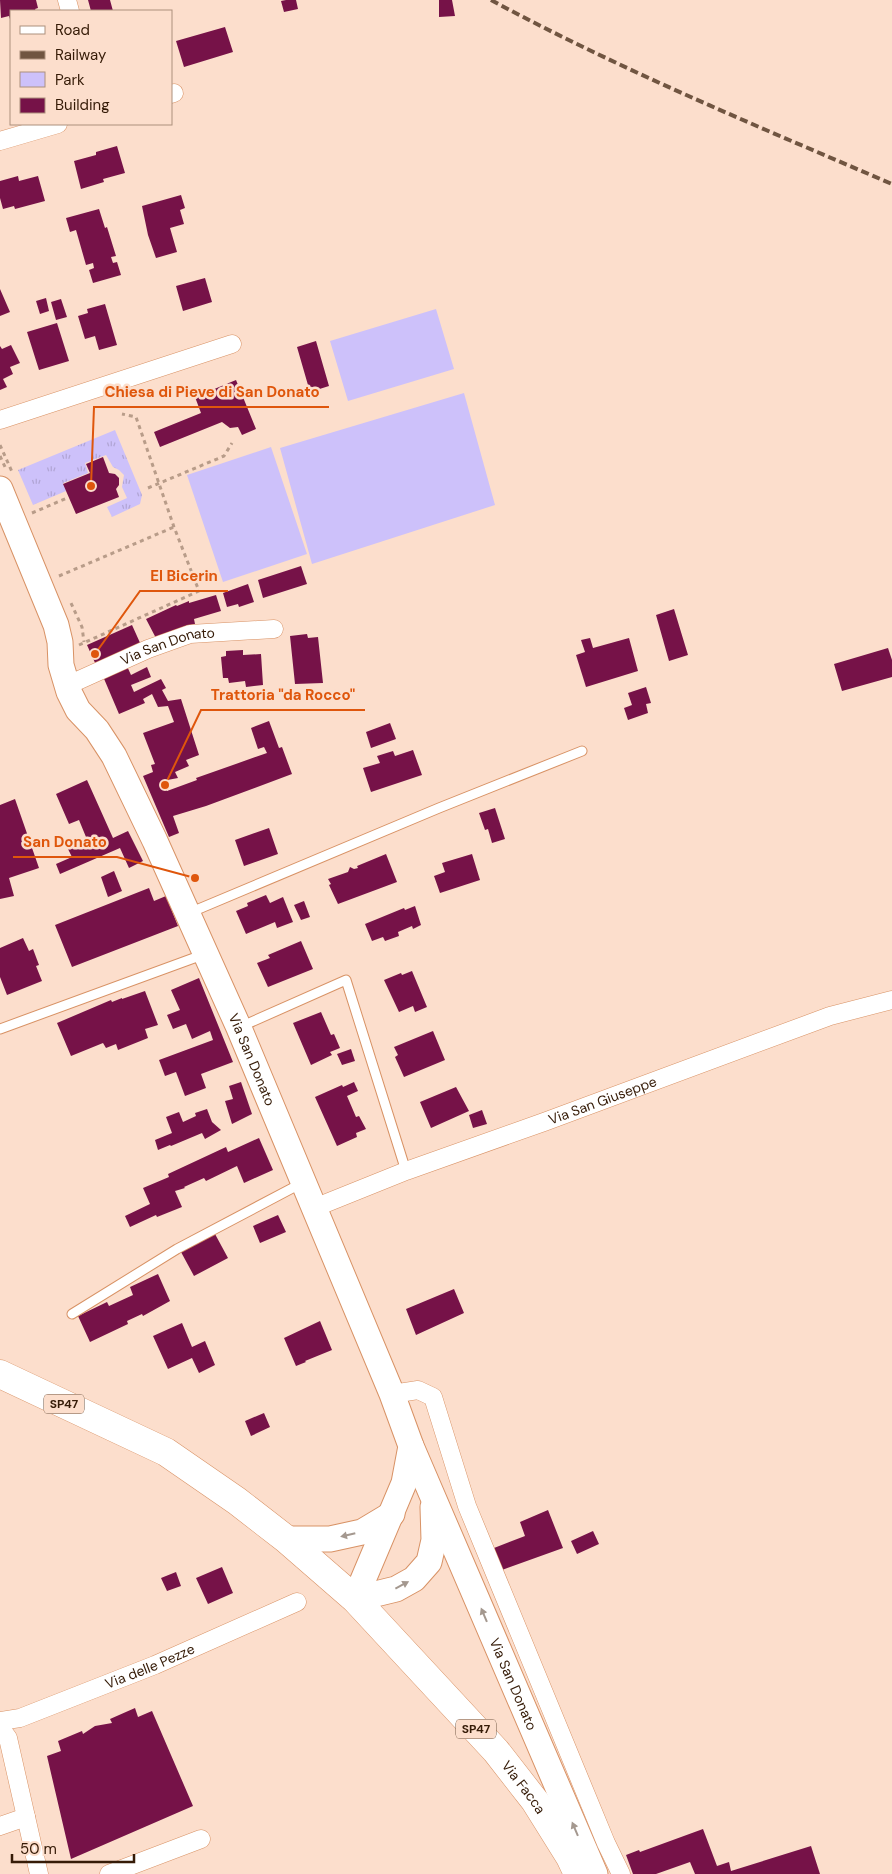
<svg xmlns="http://www.w3.org/2000/svg" width="892" height="1874" font-family="'DM Sans',sans-serif">
<style>
.grass{fill:url(#grass-tufts)}
.green{fill:#cdc1fa}
.building{fill:#761248}
.lines{fill:none;stroke-linecap:round;stroke-linejoin:round}
.lane-casing{stroke:#d89265;stroke-width:11}
.street-casing{stroke:#d89265;stroke-width:19}
.secondary-casing{stroke:#d89265;stroke-width:27}
.primary-casing{stroke:#d89265;stroke-width:29}
.path{stroke:#b89c89;stroke-width:3;stroke-dasharray:4 4;stroke-linecap:butt}
.lane{stroke:#fff;stroke-width:9}
.street{stroke:#fff;stroke-width:18}
.secondary{stroke:#fff;stroke-width:25}
.primary{stroke:#fff;stroke-width:28}
.rail{stroke:#705541;stroke-width:4;stroke-dasharray:8 4;stroke-linecap:butt}
.oneway{fill:#a4988f}
.labels{text-anchor:middle;stroke-width:5;stroke-linejoin:round;paint-order:stroke}
.shield{fill:#fcdecc;stroke:#715642;stroke-width:1}
.shield-label{font-size:12px;font-weight:bold;fill:#351b07}
.street-label{font-size:14px;fill:#351b07;stroke:#fcdecc}
.leader{fill:none;stroke:#df560c;stroke-width:2}
.callout-dot{fill:#df560c;stroke:#fcdecc;stroke-width:2}
.callout-label{font-size:15px;text-anchor:middle;font-weight:bold;fill:#df560c;stroke:#fcdecc;stroke-width:5;stroke-linejoin:round;paint-order:stroke}
</style>
<defs>
<pattern id="grass-tufts" width="24" height="20" patternUnits="userSpaceOnUse" patternTransform="scale(1.25)"><rect width="24" height="20" fill="#cdc1fa"/><path d="M3 7l-1-3M5 7V3M7 7l1-3M15 17l-1-3M17 17v-4M19 17l1-3" fill="none" stroke="#b1a5d5"/></pattern>
</defs>
<rect width="100%" height="100%" fill="#fcdecc"/>
<path class="grass" d="M115 430 142 495 140 504 112 517 107 507 127 498 122 487 124 475 119 470 113 467 106 455 85 463 88 473 63 483 66 491 33 505 18 470Z"/>
<path class="green" d="M436 309 454 369 348 401 330 341Z
M464 393 495 505 312 564 280 448Z
M271 447 307 554 223 582 187 475Z"/>
<path class="building" d="M0 0H36L38 8 35 9 36 11H11V22L9 16 1 18Z
M88 0H110L113 11H91Z
M286 0H296L298 9 284 12 281 1Z
M439 0H452L455 16 439 17Z
M225 27 233 52 184 67 176 41Z
M117 146 125 173 103 179 104 182 81 189 74 161 96 155V152Z
M18 176 19 181 38 176 45 201 15 209 14 206 3 209 0 198V181Z
M181 195 185 208 180 210 184 224 170 228 177 252 156 258 148 235 142 206Z
M99 209 105 228 107 227 116 256 111 257 113 263 117 262 121 275 93 283 89 270 94 268 93 263 86 265 76 230 70 232 66 218Z
M205 278 212 302 183 311 176 286Z
M0 289 10 312 0 316Z
M46 298 49 311 40 314 36 301Z
M61 299 67 317 56 320 51 302Z
M105 304 117 345 99 350 95 336 85 339 78 316 88 313 87 309Z
M57 323 69 361 39 370 27 332Z
M316 341 329 386 310 392 297 347Z
M11 345 20 363 10 367 13 374 3 379 7 387 0 390V346L2 349Z
M236 380 256 429 242 435 238 427 230 428 222 422 160 447 154 432 201 413 195 397Z
M103 457 109 473 115 474 119 478V485L116 489 119 497 76 514 63 484 90 473 86 464Z
M301 566 307 584 263 598 258 580Z
M248 584 254 602 239 607 238 604 227 607 223 593Z
M216 595 221 611 194 619 195 624 186 626 187 629 158 642 146 619 176 605 177 606 189 601V603Z
M674 609 688 655 669 661 656 615Z
M132 625 141 645 96 665 87 645Z
M307 634 308 638 318 637 323 683 295 684 290 636Z
M590 638 593 648 629 638 638 671 586 687 576 655 585 652 581 640Z
M888 648 892 660V677L842 691 834 664Z
M243 650V655L261 654 263 685 246 687 245 681 229 683 228 678H223L221 657 226 656V651Z
M126 664 131 675 147 667 151 677 131 685 134 692 161 679 166 688 162 690 168 701 181 699 199 755 186 760 189 766 175 772 178 778 162 781 167 791 197 780 196 778 267 753 264 747 258 749 251 728 269 721 279 748 282 747 292 774 206 806 173 816 179 833 169 837 143 776 153 772 151 765 155 764 143 733 174 722 168 706 158 707 152 694 143 699 145 703 119 714 102 674Z
M646 687 651 703 646 704 648 713 628 720 624 708 632 705 628 693Z
M390 723 396 739 371 748 366 732Z
M413 750 422 775 371 792 363 768 380 763 377 756 393 751 395 756Z
M87 780 113 838 128 831 143 861 129 868 120 848 60 874 56 864 72 857 67 847 86 837 79 820 69 824 56 794Z
M15 799 39 868 9 878 14 896 0 899V805Z
M495 808 505 839 492 843 488 829 485 830 479 813Z
M269 828 278 854 244 866 235 840Z
M386 854 397 882 338 904 329 885 331 884 328 879 348 872 350 867 354 869 358 868 357 866Z
M472 854 480 880 440 893 434 876 445 872 442 863Z
M114 871 122 891 108 897 101 877Z
M149 888 154 901 166 896 178 926 72 967 55 925Z
M266 895 270 903 283 897 293 922 277 928 275 922 246 934 236 911 248 906 247 903Z
M304 901 310 917 301 920 294 905Z
M415 906 421 925 413 929 412 926 398 932 399 936 385 941 383 937 372 941 365 924 404 908 405 910Z
M23 938 29 951 33 949 39 965 36 966 42 981 7 995 0 977V948Z
M301 941 313 969 268 987 257 963 270 958 268 955Z
M412 971 427 1007 415 1012 413 1006 399 1012 384 980 401 973 402 975Z
M199 978 233 1062 201 1074 206 1088 185 1096 176 1072 165 1076 159 1060 213 1040 210 1031 192 1039 186 1024 173 1029 167 1015 180 1010 171 990Z
M145 991 158 1025 145 1029 148 1038 118 1050 116 1044 106 1048 103 1043 71 1056 57 1023 111 1000 112 1002 122 998V999Z
M321 1012 331 1035 334 1034 340 1048 330 1052 332 1055 311 1065 293 1023Z
M433 1031 445 1060 404 1077 395 1057 398 1055 394 1047Z
M351 1049 355 1061 342 1065 337 1054Z
M241 1082 252 1114 232 1124 225 1101 233 1099 229 1086Z
M354 1082 358 1091 347 1096 356 1117 359 1116 366 1129 356 1133 357 1137 337 1146 315 1097 342 1085 343 1087Z
M456 1087 469 1111 431 1128 420 1102Z
M207 1109 212 1122 221 1130 205 1139 202 1133 171 1146 170 1145 158 1150 155 1140 172 1133 166 1117 179 1112 183 1122 196 1116 195 1113Z
M482 1110 487 1124 473 1128 469 1115Z
M259 1138 273 1170 244 1183 237 1166 206 1181 204 1178 184 1187 185 1188 175 1191 182 1207 157 1217 156 1215 130 1227 125 1216 150 1204 143 1188 169 1177 168 1174 226 1147 228 1152Z
M278 1215 286 1232 260 1243 253 1226Z
M215 1234 228 1258 194 1276 181 1252Z
M158 1274 170 1301 143 1316 142 1314 127 1321 128 1324 90 1342 78 1316 107 1302 109 1306 133 1295 130 1287Z
M454 1289 464 1313 416 1335 406 1309Z
M320 1321 332 1350 305 1361 306 1362 296 1366 284 1338Z
M182 1323 192 1347 205 1341 215 1365 199 1373 192 1358 168 1369 153 1336Z
M264 1413 270 1427 251 1436 245 1421Z
M548 1510 563 1548 502 1570 494 1548 525 1536 520 1522Z
M593 1531 599 1544 577 1554 571 1541Z
M222 1567 233 1593 208 1604 196 1578Z
M176 1572 181 1586 167 1591 161 1578Z
M135 1708 138 1717 152 1711 193 1806 71 1859 47 1756 61 1751 58 1741 82 1731 83 1734 95 1726 112 1723 110 1719Z
M703 1829 717 1866 729 1862 731 1871 811 1846 820 1874H695L690 1862 656 1874H633L626 1855 639 1850 640 1852Z"/>
<g class="lines">
<g class="lane-casing">
<path id="lane" d="M189 913 439 808 582 751
M240 1027 346 980 406 1171
M0 1029 205 954
M72 1314 177 1249 302 1183"/>
</g>
<g class="street-casing">
<g id="street">
<path d="M67 0 70 11"/>
<path d="M171 94 174 93"/>
<path d="M0 141 58 124"/>
<path d="M0 420 232 344"/>
<path id="s1" d="M66 686 148 649 190 634 274 629"/>
<path id="s2" d="M314 1208 406 1171 544 1122 830 1016 892 1000"/>
<path d="M392 1394 418 1390 433 1397 467 1506 606 1843 621 1874"/>
<path id="s3" d="M0 1721 20 1718 155 1665 297 1602"/>
<path d="M0 1727 8 1738 39 1874"/>
<path d="M0 1826 26 1817"/>
<path d="M109 1874 201 1839"/>
</g>
</g>
<g class="secondary-casing">
<g id="secondary">
<path id="s4" d="M0 489 56 625 60 642 61 665 69 692 78 710 97 730 114 756 155 841 239 1028 392 1394 411 1446 595 1874"/>
<path d="M286 1539H330L362 1532 392 1514"/>
<path d="M355 1599 404 1483 411 1446"/>
<path d="M355 1599 396 1589 414 1579 429 1562 434 1540 433 1507"/>
</g>
</g>
<g class="primary-casing">
<g id="primary">
<path id="s5" d="M0 1374 166 1452 237 1501 286 1539 355 1599 496 1751 535 1801 570 1857 578 1874"/>
</g>
</g>
<path class="path" d="M0 445 13 474
M0 456 6 469
M148 488 224 456 232 443
M32 513 67 498
M59 576 174 527
M71 603 82 627 84 642
M79 645 199 591 174 527 136 417 122 414"/>
<use href="#lane" class="lane"/>
<use href="#street" class="street"/>
<use href="#secondary" class="secondary"/>
<use href="#primary" class="primary"/>
<path class="rail" d="M491 0C621 70 757 126 892 184"/>
</g>
<defs><path id="oneway-solid" d="M-6-.8H1V-3.2L6.5 0L1 3.2V.8H-6Z" transform="scale(1.25)"/></defs>
<g class="oneway">
<use href="#oneway-solid" transform="translate(348 1535) rotate(167)"/>
<use href="#oneway-solid" transform="translate(402 1585) rotate(-28)"/>
<use href="#oneway-solid" transform="translate(484 1615) rotate(-113)"/>
<use href="#oneway-solid" transform="translate(575 1829) rotate(-113)"/>
</g>
<g class="labels">
<g class="shield">
<rect x="44" y="1394.5" width="40" height="19" rx="4"/>
<rect x="456" y="1719.5" width="40" height="19" rx="4"/>
</g>
<g class="shield-label">
<text x="64" y="1408">SP47</text>
<text x="476" y="1733">SP47</text>
</g>
<g class="street-label">
<text dy="5" stroke="none"><textPath href="#s1" startOffset="110">Via San Donato</textPath></text>
<text dy="5" stroke="none"><textPath href="#s4" startOffset="628">Via San Donato</textPath></text>
<text dy="5" stroke="none"><textPath href="#s2" startOffset="308">Via San Giuseppe</textPath></text>
<text dy="5" stroke="none"><textPath href="#s3" startOffset="160">Via delle Pezze</textPath></text>
<text dy="5" stroke="none"><textPath href="#s4" startOffset="1305">Via San Donato</textPath></text>
<text dy="5" stroke="none"><textPath href="#s5" startOffset="676">Via Facca</textPath></text>
</g>
</g>
<path class="leader" d="M91 486L94 407H329M95 654L140 591H228M165 785L201 710H365M195 878L117 857H13"/>
<g class="callout-dot">
<circle cx="91" cy="486" r="5"/>
<circle cx="95" cy="654" r="5"/>
<circle cx="165" cy="785" r="5"/>
<circle cx="195" cy="878" r="5"/>
</g>
<g class="callout-label">
<text x="212" y="397">Chiesa di Pieve di San Donato</text>
<text x="184" y="581">El Bicerin</text>
<text x="283" y="700">Trattoria "da Rocco"</text>
<text x="65" y="847">San Donato</text>
</g>
<rect x="10" y="10" width="162" height="115" fill="#fcdecc" stroke="#ac907d"/>
<rect x="20" y="26" width="25" height="8" fill="#ffffff" stroke="#ac907d"/>
<text x="55" y="35" font-size="15" fill="#351b07">Road</text>
<rect x="20" y="51" width="25" height="8" fill="#705541" stroke="#ac907d"/>
<text x="55" y="60" font-size="15" fill="#351b07">Railway</text>
<rect x="20" y="72" width="25" height="15" fill="#cdc1fa" stroke="#ac907d"/>
<text x="55" y="85" font-size="15" fill="#351b07">Park</text>
<rect x="20" y="98" width="25" height="15" fill="#761248" stroke="#ac907d"/>
<text x="55" y="110" font-size="15" fill="#351b07">Building</text>
<path d="M12 1854v8h122v-8" fill="none" stroke="#351b07" stroke-width="2.5"/>
<text x="20" y="1854" font-size="15" fill="#351b07" stroke="#fcdecc" stroke-width="4" paint-order="stroke">50 m</text>
</svg>
